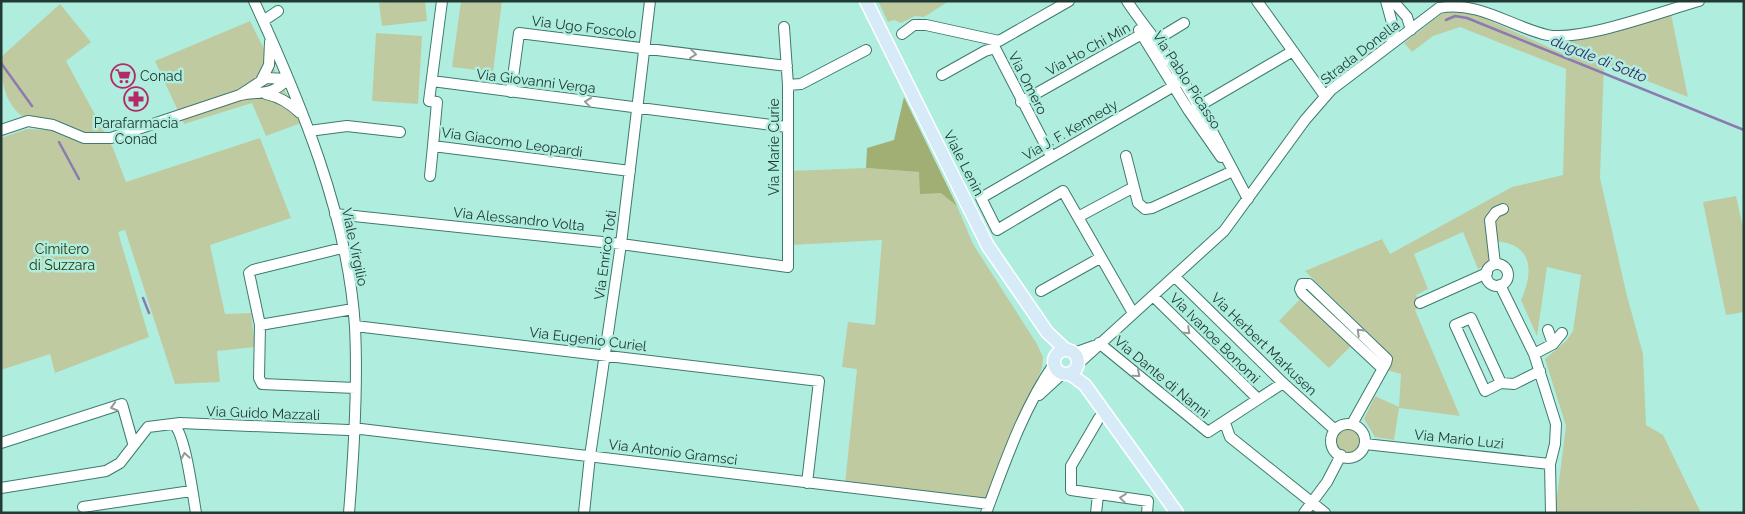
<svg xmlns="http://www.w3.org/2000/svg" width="1745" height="514" font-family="Raleway,sans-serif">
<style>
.green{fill:#c0caa1}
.forest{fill:#a1ae74}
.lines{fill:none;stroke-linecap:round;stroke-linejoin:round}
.stream{stroke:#8c7bb0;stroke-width:2.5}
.minor-casing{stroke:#3e7a6e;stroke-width:12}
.major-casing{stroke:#fff;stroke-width:15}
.minor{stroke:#fff;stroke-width:10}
.major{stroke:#d7eaf8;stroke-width:12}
.oneway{stroke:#909c9a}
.labels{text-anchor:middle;stroke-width:5;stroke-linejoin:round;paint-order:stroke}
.street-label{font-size:14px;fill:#213a34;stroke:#afeedf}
.poi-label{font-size:14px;fill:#213a34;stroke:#afeedf;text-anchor:start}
.park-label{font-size:14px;fill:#2f3709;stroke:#afeedf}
.water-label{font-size:15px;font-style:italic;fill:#3a1f60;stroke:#afeedf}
</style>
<rect width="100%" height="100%" fill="#afeedf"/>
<path class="green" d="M397 1H425L427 21 382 26 379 3Z
M461 1H502L493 72 452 67Z
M878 1H949L924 17 915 16 901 23 894 20 888 22Z
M60 4 91 42 66 61 113 148 126 182 260 138 291 218 210 245 225 314 251 313 255 347 217 351 220 382 175 384 125 230 118 232 149 337 55 373 50 354 1 370V138L27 129 50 130C42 125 33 122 25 118 4 105 1 79 1 57Z
M1447 10 1469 11 1568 56 1570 50 1556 45 1671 14 1688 97 1604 64 1600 178 1627 296 1643 354 1646 425 1663 435 1701 513H1637L1636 511 1627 513H1555L1566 426 1545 359 1566 341 1573 331 1581 275 1547 267 1537 336 1521 300C1534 272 1533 244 1496 241L1490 262 1478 269 1463 232 1414 254 1428 289 1416 295 1421 307 1415 310 1460 416 1399 408 1394 440 1375 437 1364 419 1375 396 1399 407 1401 374 1387 370 1391 358 1388 352 1305 271 1382 239 1390 254 1512 187 1563 175 1566 69 1460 27 1433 36 1412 52 1404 43Z
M250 21 301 123 266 136 252 103 184 124 155 61Z
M376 33 422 36 418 104 372 101Z
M866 168 919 172 957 206 973 244 1037 344 1043 357 1042 368 985 501 845 484 857 369 842 367 848 322 875 325 882 240 792 245 790 171Z
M1736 196 1744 232V312L1726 315 1703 202Z
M1303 296 1353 344 1329 368 1279 321Z
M1335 441a14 14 0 1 1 28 0a14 14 0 1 1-28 0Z"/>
<path class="forest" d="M904 97 957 206 941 193 920 194 919 172 866 168 867 148 894 140Z"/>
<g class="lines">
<path class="stream" d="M1446 20 1455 16 1467 18 1744 130
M1 63 32 106
M59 142 79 179
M143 298 149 313"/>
<g class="minor-casing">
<path id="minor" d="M254 1C300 101 348 215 355 327 358 387 354 452 349 513
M442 1 429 101 437 102 433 146 630 171
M1127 1C1138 18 1150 32 1161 48 1195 95 1221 148 1248 199
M1257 1 1325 96
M1386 1 1394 30 1391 44
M1393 1 1407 17 1411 30
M263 21 278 11
M1139 30 1189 111 1221 157
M902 34 914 25H926L999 41 1069 1
M1151 43 1184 23
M995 48 1051 156
M942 75 985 51 995 48
M261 81 269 65 270 42
M432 81 787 127
M788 85 801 84 866 50
M511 92 519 33 787 66
M266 94C280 97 290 103 300 113
M1021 102 1142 34
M1192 110 1293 51
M1 130 28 121 53 125 84 138H111L240 95C263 90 268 98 288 79L266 78 240 95
M309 131 347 126 400 132
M1126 156 1138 203 1145 209 1152 208 1233 171
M430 176 433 146
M335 214 621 244 788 267V85L784 27
M1078 217 1134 187
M342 248 253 270 249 273 260 325 259 378 262 384 355 388
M1495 264 1490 220 1496 212 1503 209
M1486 275a11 11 0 1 1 22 0a11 11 0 1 1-22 0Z
M1175 277 1283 383 1335 430
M1500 285 1534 354 1556 424 1555 444 1550 464 1551 513
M1041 291 1100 258
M1153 296 1258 399
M1420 303 1487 273
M1133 313 1063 191 997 230 981 198 1174 86 1177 83V75
M260 325 353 309
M355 326 819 381 807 483
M1548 330 1553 344
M1099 343 1208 432 1283 383
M1074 353 1094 346
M1534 354 1553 344 1562 333
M1078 364 1224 231 1305 120 1331 90 1439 8C1477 0 1512 27 1547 35 1581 42 1663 11 1699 1
M1501 383 1471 318 1455 325 1485 391 1501 383 1514 384 1540 371
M1039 395 1062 374
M1099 418 1071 466V490L1148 501 1147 513
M1225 423 1230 437 1325 513
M173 424C185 431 193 496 196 513
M1352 424 1386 363 1387 359 1309 284H1302L1300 289 1302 293 1382 368
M1331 441a17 17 0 1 1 34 0a17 17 0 1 1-34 0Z
M1 443 122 404 133 443
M1365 444 1550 464
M1 488 106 471 120 463 148 427 180 423 348 430 361 429 989 504
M83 507 191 491
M584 513 590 456 621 244 650 1
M986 513C1005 462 1023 409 1054 364
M1096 513 1098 495
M1304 513 1327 482 1341 455"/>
</g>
<g class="major-casing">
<path id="major" d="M866 1 988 246 1047 332 1066 350
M1054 362a12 12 0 1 1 24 0a12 12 0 1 1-24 0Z
M1070 374 1085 385 1177 513"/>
</g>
<use href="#minor" class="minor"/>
<use href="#major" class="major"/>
</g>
<defs><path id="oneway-chevron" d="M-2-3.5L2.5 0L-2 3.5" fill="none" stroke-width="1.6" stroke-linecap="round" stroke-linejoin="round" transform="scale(1.25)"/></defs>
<g class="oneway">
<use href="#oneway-chevron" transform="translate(693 54) rotate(7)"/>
<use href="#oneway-chevron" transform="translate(588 102) rotate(-173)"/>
<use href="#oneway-chevron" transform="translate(1187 331) rotate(44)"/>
<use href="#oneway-chevron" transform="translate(1360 332) rotate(-136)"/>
<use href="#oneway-chevron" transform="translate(1137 374) rotate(40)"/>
<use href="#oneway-chevron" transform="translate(114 407) rotate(164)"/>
<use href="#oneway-chevron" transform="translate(185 456) rotate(-100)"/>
<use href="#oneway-chevron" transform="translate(1123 498) rotate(-173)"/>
</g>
<defs>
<g id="supermarket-ring" transform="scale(1.25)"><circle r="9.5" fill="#afeedf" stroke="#b42a68" stroke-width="1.5"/><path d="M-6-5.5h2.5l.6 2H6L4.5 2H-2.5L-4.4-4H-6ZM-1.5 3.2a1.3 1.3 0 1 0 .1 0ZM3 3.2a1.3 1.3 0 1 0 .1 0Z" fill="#b42a68"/></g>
<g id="pharmacy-ring" transform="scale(1.25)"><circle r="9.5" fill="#afeedf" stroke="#b42a68" stroke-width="1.5"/><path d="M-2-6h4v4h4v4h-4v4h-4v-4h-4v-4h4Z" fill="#b42a68"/></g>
</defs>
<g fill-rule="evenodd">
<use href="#supermarket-ring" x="123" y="76"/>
<use href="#pharmacy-ring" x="136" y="99"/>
</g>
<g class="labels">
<g class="street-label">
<text transform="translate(584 27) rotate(7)" y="5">Via Ugo Foscolo</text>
<text transform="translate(1088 49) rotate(-29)" y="5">Via Ho Chi Min</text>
<text transform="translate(1360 52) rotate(-38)" y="5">Strada Donella</text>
<text transform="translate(1187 80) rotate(57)" y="5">Via Pablo Picasso</text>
<text transform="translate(536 81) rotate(7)" y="5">Via Giovanni Verga</text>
<text transform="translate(1028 83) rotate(63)" y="5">Via Omero</text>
<text transform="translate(1070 130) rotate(-30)" y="5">Via J. F. Kennedy</text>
<text transform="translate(512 142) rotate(8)" y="5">Via Giacomo Leopardi</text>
<text transform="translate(774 147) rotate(-90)" y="5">Via Marie Curie</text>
<text transform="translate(964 163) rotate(63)" y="5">Viale Lenin</text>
<text transform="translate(519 219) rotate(6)" y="5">Via Alessandro Volta</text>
<text transform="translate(355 247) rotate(78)" y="5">Viale Virgilio</text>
<text transform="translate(605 255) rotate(-82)" y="5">Via Enrico Toti</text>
<text transform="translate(1215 338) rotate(45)" y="5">Via Ivanoe Bonomi</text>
<text transform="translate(588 339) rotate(7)" y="5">Via Eugenio Curiel</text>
<text transform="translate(1264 344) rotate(44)" y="5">Via Herbert Markusen</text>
<text transform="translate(1162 377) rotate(40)" y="5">Via Dante di Nanni</text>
<text transform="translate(263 413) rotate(2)" y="5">Via Guido Mazzali</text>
<text transform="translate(1459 439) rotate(6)" y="5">Via Mario Luzi</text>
<text transform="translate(673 452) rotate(7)" y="5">Via Antonio Gramsci</text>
</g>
<g class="poi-label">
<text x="140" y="81">Conad</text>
<text x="136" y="128" text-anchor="middle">Parafarmacia<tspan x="136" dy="16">Conad</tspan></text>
</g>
<g class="park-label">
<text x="62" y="254">Cimitero<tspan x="62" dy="16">di Suzzara</tspan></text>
</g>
<g class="water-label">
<text transform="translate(1599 59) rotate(22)" y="5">dugale di Sotto</text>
</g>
</g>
<rect width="1745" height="514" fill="none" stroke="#213a34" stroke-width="5"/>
</svg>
